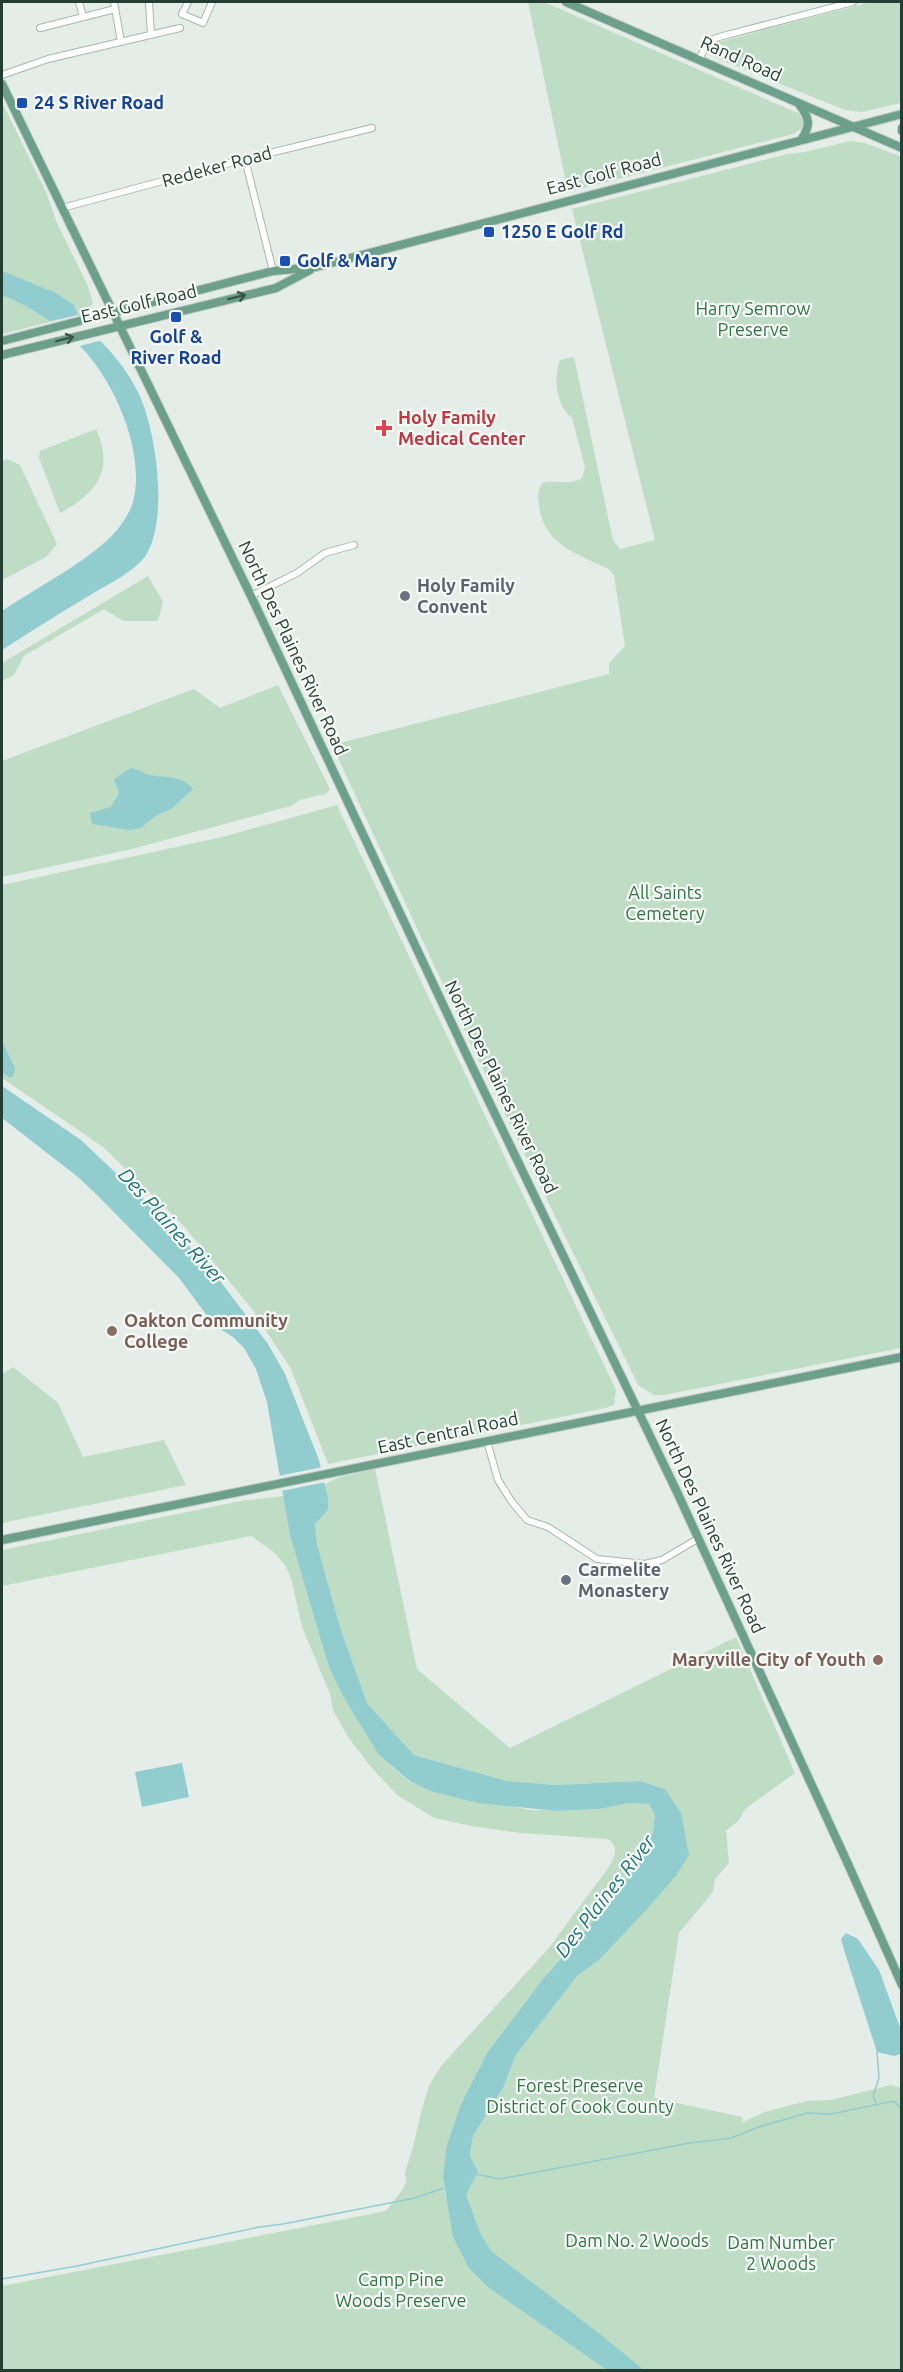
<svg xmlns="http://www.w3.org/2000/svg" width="903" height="2372" font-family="Ubuntu,sans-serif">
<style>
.green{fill:#bfddc4}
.water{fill:#91cccf}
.pier{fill:#e5ede9}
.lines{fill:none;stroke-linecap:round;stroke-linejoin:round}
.stream{stroke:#91cccf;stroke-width:1.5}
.minor-casing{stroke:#a8b5af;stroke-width:8}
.major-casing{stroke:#c2c9c6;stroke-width:10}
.minor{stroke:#fff;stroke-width:6}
.major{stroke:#6ca08d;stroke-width:8}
.oneway{stroke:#37564b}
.transit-dot{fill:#1a4fb4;stroke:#f6faf7;stroke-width:2}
.health-dot{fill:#e0444e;stroke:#f6faf7;stroke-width:2}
.worship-dot{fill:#6b7280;stroke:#f6faf7;stroke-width:2}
.education-dot{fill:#8d6e63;stroke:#f6faf7;stroke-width:2}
.labels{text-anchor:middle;stroke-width:4.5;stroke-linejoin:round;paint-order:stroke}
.street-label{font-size:18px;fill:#253e35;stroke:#f6faf7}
.transit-label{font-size:18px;font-weight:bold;fill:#164399;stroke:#f6faf7;text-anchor:start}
.park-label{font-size:18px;fill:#317344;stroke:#f6faf7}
.health-label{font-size:18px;font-weight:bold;fill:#be3a42;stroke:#f6faf7;text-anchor:start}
.worship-label{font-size:18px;font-weight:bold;fill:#5b616d;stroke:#f6faf7;text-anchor:start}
.education-label{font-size:18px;font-weight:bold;fill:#785e54;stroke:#f6faf7;text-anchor:start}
.water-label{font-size:20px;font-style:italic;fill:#227277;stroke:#f6faf7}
</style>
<rect width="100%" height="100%" fill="#e5ede9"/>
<path class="green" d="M528 2H544L800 114 805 120 803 128 793 134 568 192Z
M871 2H901V103L862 112 845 110 716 58 712 53 713 46 722 41Z
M2 102 46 192 57 223 88 286 93 302 88 312 80 316 77 315 2 334Z
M850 141 865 143 902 157 901 1348 664 1395H654L638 1385 472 1047 332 745 609 674V663L625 646 614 576 610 570C578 553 545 547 539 506 538 496 537 492 542 483 556 479 570 486 582 478L585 467 572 418C556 406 553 378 560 360L574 357 613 540 620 549 655 540 572 209 787 154 805 152Z
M96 429C115 470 96 494 60 513L39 458 40 451Z
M7 459 20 465 57 544 46 557 2 580V461Z
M148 576 163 602 158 621H123L104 609 24 656 14 675 2 681V663Z
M278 685 330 789 326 794 299 800 291 806 128 850 2 877V761L194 689 220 708Z
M337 805 616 1390 614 1405 606 1408 328 1464 291 1369 252 1309 183 1225 103 1147 2 1078V885L222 837Z
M13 1367 58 1403 83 1457 164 1440 186 1485 2 1523V1374Z
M375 1469 417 1669 510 1748 736 1637 795 1773 745 1809 739 1820 726 1831 729 1863 715 1879 713 1892 679 1933 654 2098 742 2117 743 2122 764 2112 807 2101 831 2100 891 2085 901 2088V2370H2V2286L386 2211 403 2189 406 2182 405 2173 413 2147 421 2112 429 2086 441 2066 548 1949 606 1871C613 1860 621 1848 608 1839L521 1833 471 1826 434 1818 397 1795 371 1767 348 1737 333 1710 330 1694 302 1627 291 1578 286 1567 276 1554 251 1536 2 1586V1550L241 1501 284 1496 290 1535 379 1755 410 1782 430 1791 531 1810 556 1811 599 1809 629 1803 649 1804 655 1816 653 1832 645 1857 604 1909 543 1979 487 2053 461 2104 443 2177 446 2199 478 2171 470 2156 473 2136 503 2088 516 2055 577 1976 600 1959 675 1877 665 1789 640 1781 555 1785 507 1781 414 1755 367 1703 341 1630 326 1577 317 1544 315 1524 328 1510 325 1484 340 1477Z"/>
<path class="water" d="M2 271 56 293 74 305C79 323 97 336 109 350 120 362 131 378 138 392 156 429 169 518 146 555 135 572 103 587 87 597 58 614 30 632 2 650V611C34 589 93 559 117 530 123 523 131 510 133 502 146 453 115 382 81 347 57 324 32 307 2 295Z
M131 768C138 769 143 773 149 775 165 778 182 775 193 789L172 808 154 817 141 828 130 830 92 824 90 813 111 807 119 793 114 779Z
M2 1041 15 1068 13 1077H9L2 1072Z
M2 1086 81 1140 141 1197 211 1269 268 1344 285 1374 319 1460 328 1498V1510L315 1524 317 1544 326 1577 341 1630 367 1703 414 1755 507 1781 555 1785 640 1781 665 1789 681 1813 689 1855 675 1877 647 1909 600 1959 577 1976 516 2055 503 2088 473 2136 470 2156 478 2171 466 2195 481 2235 492 2252 600 2334 644 2370H607L488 2287 469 2268 453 2237 443 2177 447 2145 461 2104 487 2053 543 1979 604 1909 644 1857 653 1832 655 1816 649 1804 629 1803 599 1809 556 1811 478 1803 430 1791 411 1782 379 1755 343 1696 329 1667 290 1535 267 1402 256 1369 244 1348 233 1337 214 1325 179 1278 96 1194 78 1177 2 1118Z
M182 1763 189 1797 142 1807 135 1772Z
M846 1933 858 1939 879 1970 901 2030V2054L894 2056 877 2052 844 1950 841 1939Z"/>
<path class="pier" d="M78 315 103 340 76 347 48 322Z
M323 1467 326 1482 281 1491 278 1476Z"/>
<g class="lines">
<path class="stream" d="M876 2103 873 2096 879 2078 877 2052
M476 2174 500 2179 690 2143 731 2138 759 2127 807 2113 831 2114 894 2101 902 2110
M2 2279 77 2266 259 2227 283 2224 415 2198 444 2188"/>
<g class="minor-casing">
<path id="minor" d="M79 2 83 17
M114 2 121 42
M149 2 151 35
M188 2 182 14 203 23 212 2
M40 28 115 9
M699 59 709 41 719 37 853 2
M2 75 48 59 180 28
M245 159 273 271
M62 208 245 159 372 128
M251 596 297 573 325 553 354 545
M487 1441 498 1480 512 1502 527 1520 548 1527 597 1559 645 1564 662 1560 699 1538"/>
</g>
<g class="major-casing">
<path id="major" d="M566 2 902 148
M2 84 251 596 469 1060 677 1492 848 1864 902 1985
M799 104C810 118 811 126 801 140
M902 128V131
M2 341 273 271 316 267 902 114
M2 355 276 288 310 270
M2 1540 902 1357"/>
</g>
<use href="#minor" class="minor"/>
<use href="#major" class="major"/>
</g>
<defs><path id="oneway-shaft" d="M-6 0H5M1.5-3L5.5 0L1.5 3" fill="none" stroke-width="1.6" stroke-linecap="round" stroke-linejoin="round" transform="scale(1.5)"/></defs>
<g class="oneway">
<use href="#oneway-shaft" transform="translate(237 297) rotate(-14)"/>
<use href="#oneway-shaft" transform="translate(65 339) rotate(-14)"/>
</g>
<g class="transit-dot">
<rect x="16" y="97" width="12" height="12" rx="3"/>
<rect x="483" y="226" width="12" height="12" rx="3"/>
<rect x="279" y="255" width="12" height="12" rx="3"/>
<rect x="170" y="311" width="12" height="12" rx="3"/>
</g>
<path class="health-dot" d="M381 419h6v6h6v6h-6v6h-6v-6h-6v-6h6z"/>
<g class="worship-dot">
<circle cx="405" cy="596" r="6"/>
<circle cx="566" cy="1580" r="6"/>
</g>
<g class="education-dot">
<circle cx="112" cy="1331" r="6"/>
<circle cx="878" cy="1660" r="6"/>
</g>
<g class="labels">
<g class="street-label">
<text transform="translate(741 59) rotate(24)" y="6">Rand Road</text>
<text transform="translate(217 167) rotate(-15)" y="6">Redeker Road</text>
<text transform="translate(604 174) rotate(-15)" y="6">East Golf Road</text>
<text transform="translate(139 304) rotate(-13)" y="6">East Golf Road</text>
<text transform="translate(293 648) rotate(65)" y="6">North Des Plaines River Road</text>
<text transform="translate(501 1087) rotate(64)" y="6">North Des Plaines River Road</text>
<text transform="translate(448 1433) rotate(-12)" y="6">East Central Road</text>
<text transform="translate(710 1526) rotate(65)" y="6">North Des Plaines River Road</text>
</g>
<g class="transit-label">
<text x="34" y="109">24 S River Road</text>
<text x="501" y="238">1250 E Golf Rd</text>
<text x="297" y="267">Golf &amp; Mary</text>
<text x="176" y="343" text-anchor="middle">Golf &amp;<tspan x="176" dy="21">River Road</tspan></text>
</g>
<g class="park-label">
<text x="753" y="315">Harry Semrow<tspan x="753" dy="21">Preserve</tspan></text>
<text x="665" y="899">All Saints<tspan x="665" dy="21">Cemetery</tspan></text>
<text x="580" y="2092">Forest Preserve<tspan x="580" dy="21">District of Cook County</tspan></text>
<text x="637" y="2247">Dam No. 2 Woods</text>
<text x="781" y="2249">Dam Number<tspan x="781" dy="21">2 Woods</tspan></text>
<text x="401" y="2286">Camp Pine<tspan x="401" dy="21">Woods Preserve</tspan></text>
</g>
<g class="health-label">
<text x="398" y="424">Holy Family<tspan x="398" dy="21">Medical Center</tspan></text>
</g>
<g class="worship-label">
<text x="417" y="592">Holy Family<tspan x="417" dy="21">Convent</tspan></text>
<text x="578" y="1576">Carmelite<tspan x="578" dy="21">Monastery</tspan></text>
</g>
<g class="education-label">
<text x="124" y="1327">Oakton Community<tspan x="124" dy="21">College</tspan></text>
<text x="866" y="1666" text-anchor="end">Maryville City of Youth</text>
</g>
<g class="water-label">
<text transform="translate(172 1226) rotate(48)" y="7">Des Plaines River</text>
<text transform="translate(605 1896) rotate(-52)" y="7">Des Plaines River</text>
</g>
</g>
<rect width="903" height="2372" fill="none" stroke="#253e35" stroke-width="6"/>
</svg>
